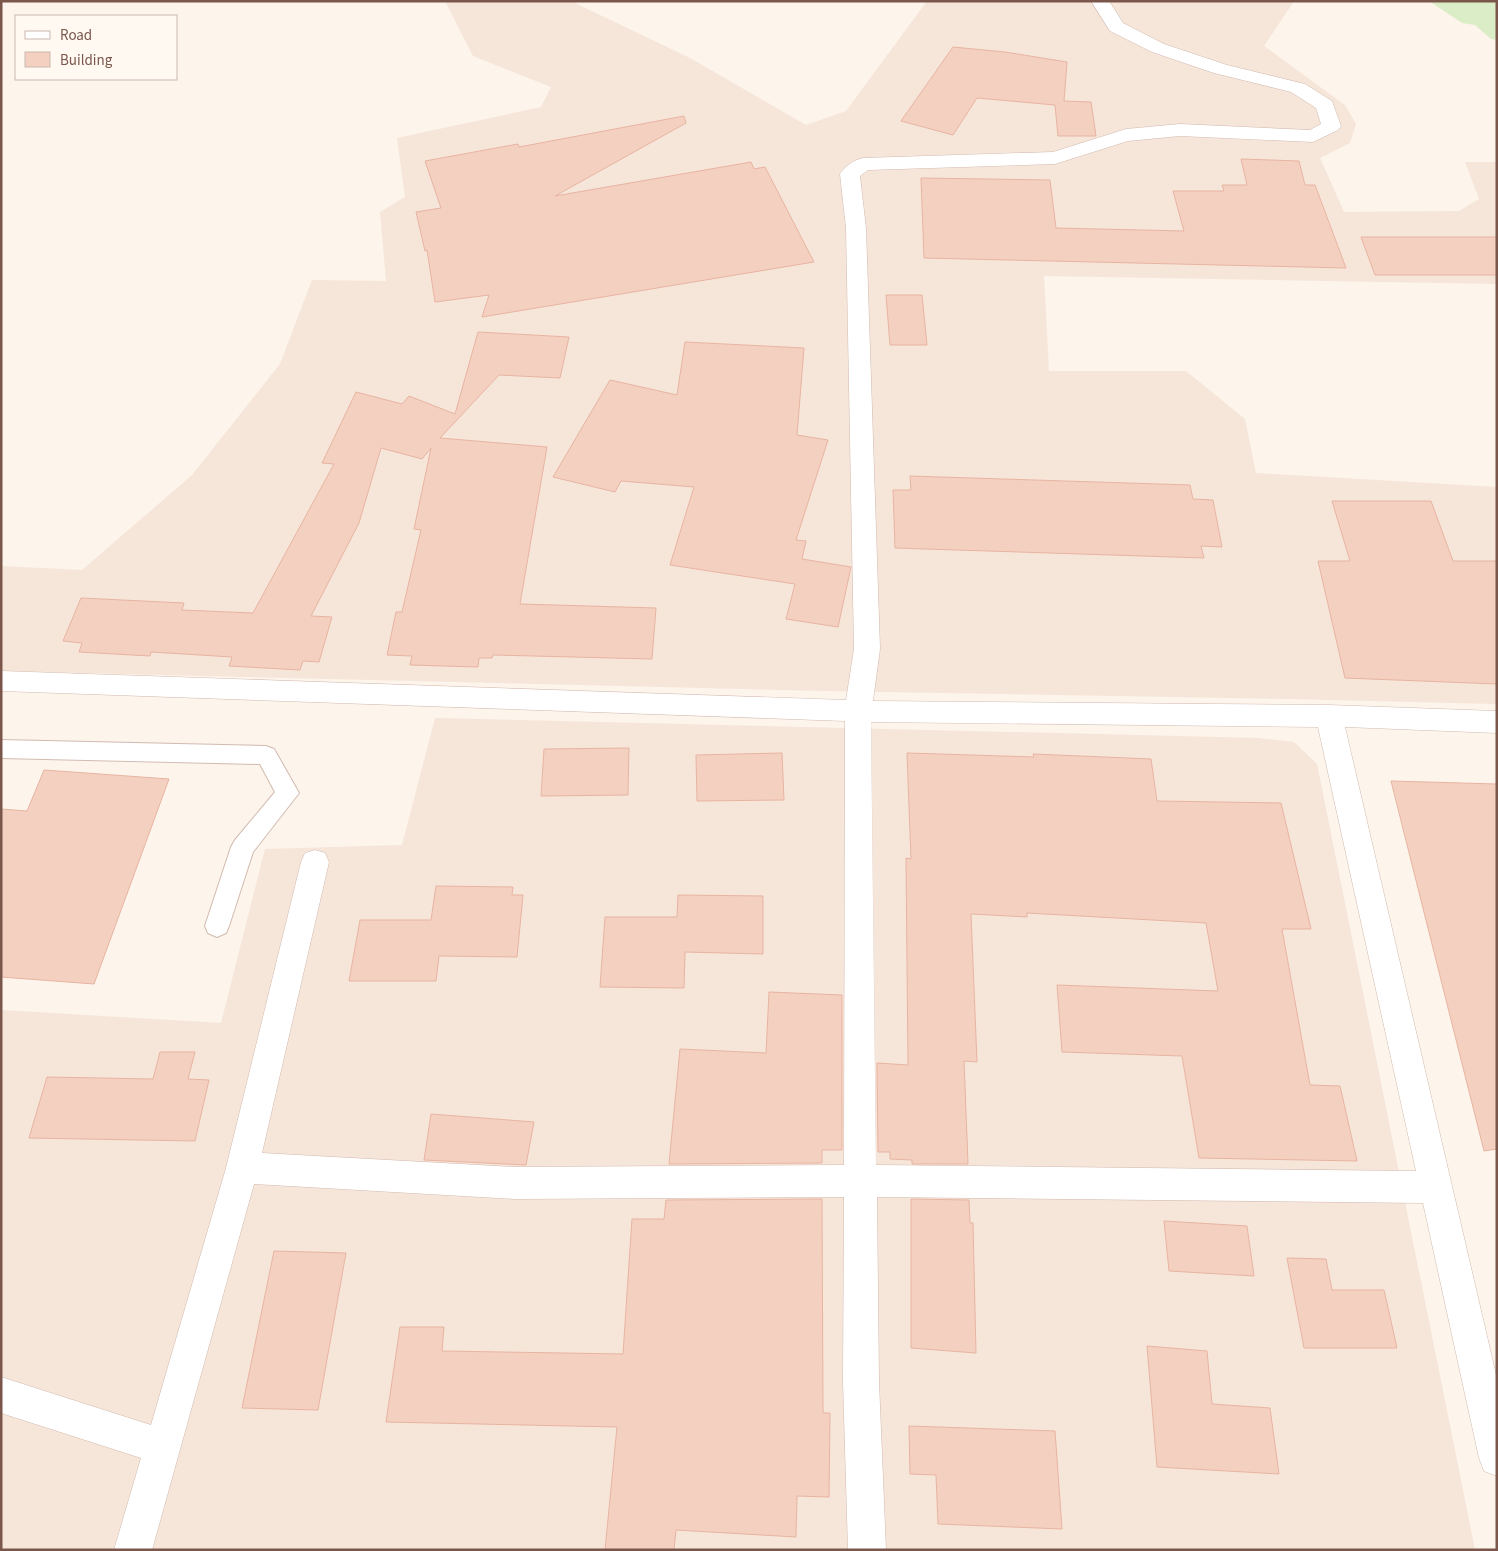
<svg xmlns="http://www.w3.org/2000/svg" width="1498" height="1551" font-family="'Source Sans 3',sans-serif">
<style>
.residential{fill:#f6e5d9}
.green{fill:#dbedc7}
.building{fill:#f4d0c1;stroke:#e8b4a1}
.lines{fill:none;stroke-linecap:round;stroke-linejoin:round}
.lane-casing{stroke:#d2baaf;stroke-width:2}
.street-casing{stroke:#d2baaf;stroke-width:1}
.lane{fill:#fff;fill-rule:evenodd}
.street{fill:#fff;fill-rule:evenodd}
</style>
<rect width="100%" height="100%" fill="#fdf4eb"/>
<path class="residential" d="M445 1H575L577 4 690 58 806 125 846 111 927 1H1294L1264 46 1345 105 1356 124 1350 143 1320 158 1344 212 1459 211 1479 199 1465 162H1497V284L1044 276 1049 371H1186L1245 419 1256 473 1497 487V704L1290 699 825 691 1 671V566L82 570 192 475 280 364 312 280 386 281 380 212 405 197 397 138 541 107 551 87 473 56Z
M435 718 1258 738 1294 742 1317 764 1475 1550H1V1010L221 1023 265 849 402 845Z"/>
<path class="green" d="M1429 1H1497V40L1491 39 1475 25 1462 23Z"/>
<path class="building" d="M953 47 1005 52 1067 62 1064 101 1091 102 1096 136H1058L1055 105 977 98 953 135 901 121Z
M684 116 686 123 555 196 751 162 754 169 765 167 814 262 482 317 489 295 435 302 427 250 425 251 416 212 441 208 425 161 518 144 519 147Z
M1241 159 1299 161 1305 185H1315L1346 268 924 258 921 178 1050 180 1056 228 1184 231 1173 191H1224L1222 185H1247Z
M1361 237H1497V275H1375Z
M886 295H922L927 345H890Z
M478 332 569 337 560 378 499 375 440 438 547 447 520 604 656 608 652 659 493 655 492 658H479L478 667 410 665 412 656 387 655 396 612H402L421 530 414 529 431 448 422 459 381 448 359 523 311 616 332 617 319 662 303 661 300 670 229 666 232 657 151 652 150 656 79 652 82 643 63 641 81 598 184 603 182 610 253 613 334 464 322 463 356 392 402 404 409 396 455 414Z
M685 342 804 348 797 435 828 440 796 540 806 541 802 559 851 567 838 627 786 619 795 584 670 565 694 487 621 481 615 492 553 477 610 380 677 395Z
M910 476 1190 485 1193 499 1213 500 1222 547 1201 546 1204 558 895 548 893 490H911Z
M1332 501H1431L1453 561H1497V684L1345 678 1318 561H1350Z
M629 748 628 795 541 796 544 749Z
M782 753 784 800 697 801 696 755Z
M907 753 1034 757 1033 754 1151 759 1157 801 1281 803 1311 929H1282L1310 1085 1340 1086 1357 1161 1199 1158 1182 1056 1062 1052 1057 985 1218 991 1206 923 1027 913V917L971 914 977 1062 964 1061 968 1164H912V1160L890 1159V1152H878L877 1063 908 1065 906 858 911 859Z
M44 770 169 779 94 984 1 977V809L27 811Z
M1391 781 1497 784V1149L1484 1151Z
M436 886 513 887 512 895H523L517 957 439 956 436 981H349L360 920H431Z
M678 895 763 896V954L685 952 684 988 600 987 605 917H677Z
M769 992 842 995V1150H822V1163L669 1164 680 1049 766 1053Z
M160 1052H195L188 1079 209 1080 195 1141 29 1138 47 1077 153 1079Z
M431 1114 534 1122 526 1165 424 1160Z
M822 1199 823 1413H830L829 1497 797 1496 796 1537 676 1530 674 1550H605L617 1427 386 1422 400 1327H444L442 1351 623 1354 632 1219H664L666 1200Z
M911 1199 969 1200 970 1223H973L976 1353 911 1348Z
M1164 1221 1247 1226 1254 1276 1169 1271Z
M274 1251 346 1253 318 1410 242 1408Z
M1287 1258 1326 1259 1332 1290H1384L1397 1348H1304Z
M1147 1346 1207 1351 1212 1404 1270 1408 1279 1474 1157 1467Z
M909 1426 1055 1431 1062 1529 938 1524 936 1475 910 1474Z"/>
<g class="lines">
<g class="lane-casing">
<path id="lane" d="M1 740 266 746 274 749 299 793 253 852 229 926 226 933 217 937 208 933 205 926 231 847 235 840 275 792 260 764 1 758Z"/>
</g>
<g class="street-casing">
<path id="street" d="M1091 1H1109L1123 23 1164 44 1227 65 1305 84 1332 101 1341 126 1338 130 1313 142 1180 136 1128 141 1055 164 868 170 860 176 866 228 880 649 873 701 1329 705 1497 711V733L1345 727 1497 1379V1476L1484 1471 1479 1458 1423 1203 877 1197 879 1382 886 1550H848L843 1382 844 1197 515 1199 254 1184 152 1550H114L141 1458 1 1413V1377L151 1425 226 1168 301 862 305 853 315 850 325 853 329 862 262 1153 515 1167 844 1165 845 721 1 691V671L846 700 854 649 846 228 840 174C845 166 854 160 863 158L1053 152 1126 129 1180 124 1310 130 1321 124 1316 108 1291 92 1214 73 1152 52 1110 31ZM871 722 1318 727 1416 1171 876 1165Z"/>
</g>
<use href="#lane" class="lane"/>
<use href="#street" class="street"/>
</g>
<rect width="1498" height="1551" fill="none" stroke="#7b574b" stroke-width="5"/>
<rect x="15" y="15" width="162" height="65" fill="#fff9f2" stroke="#cab8af"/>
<rect x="25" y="31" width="25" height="8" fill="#ffffff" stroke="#cab8af"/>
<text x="60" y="40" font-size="15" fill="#7b574b">Road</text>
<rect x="25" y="52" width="25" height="15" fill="#f4d0c1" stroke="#cab8af"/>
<text x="60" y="65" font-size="15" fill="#7b574b">Building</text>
</svg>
